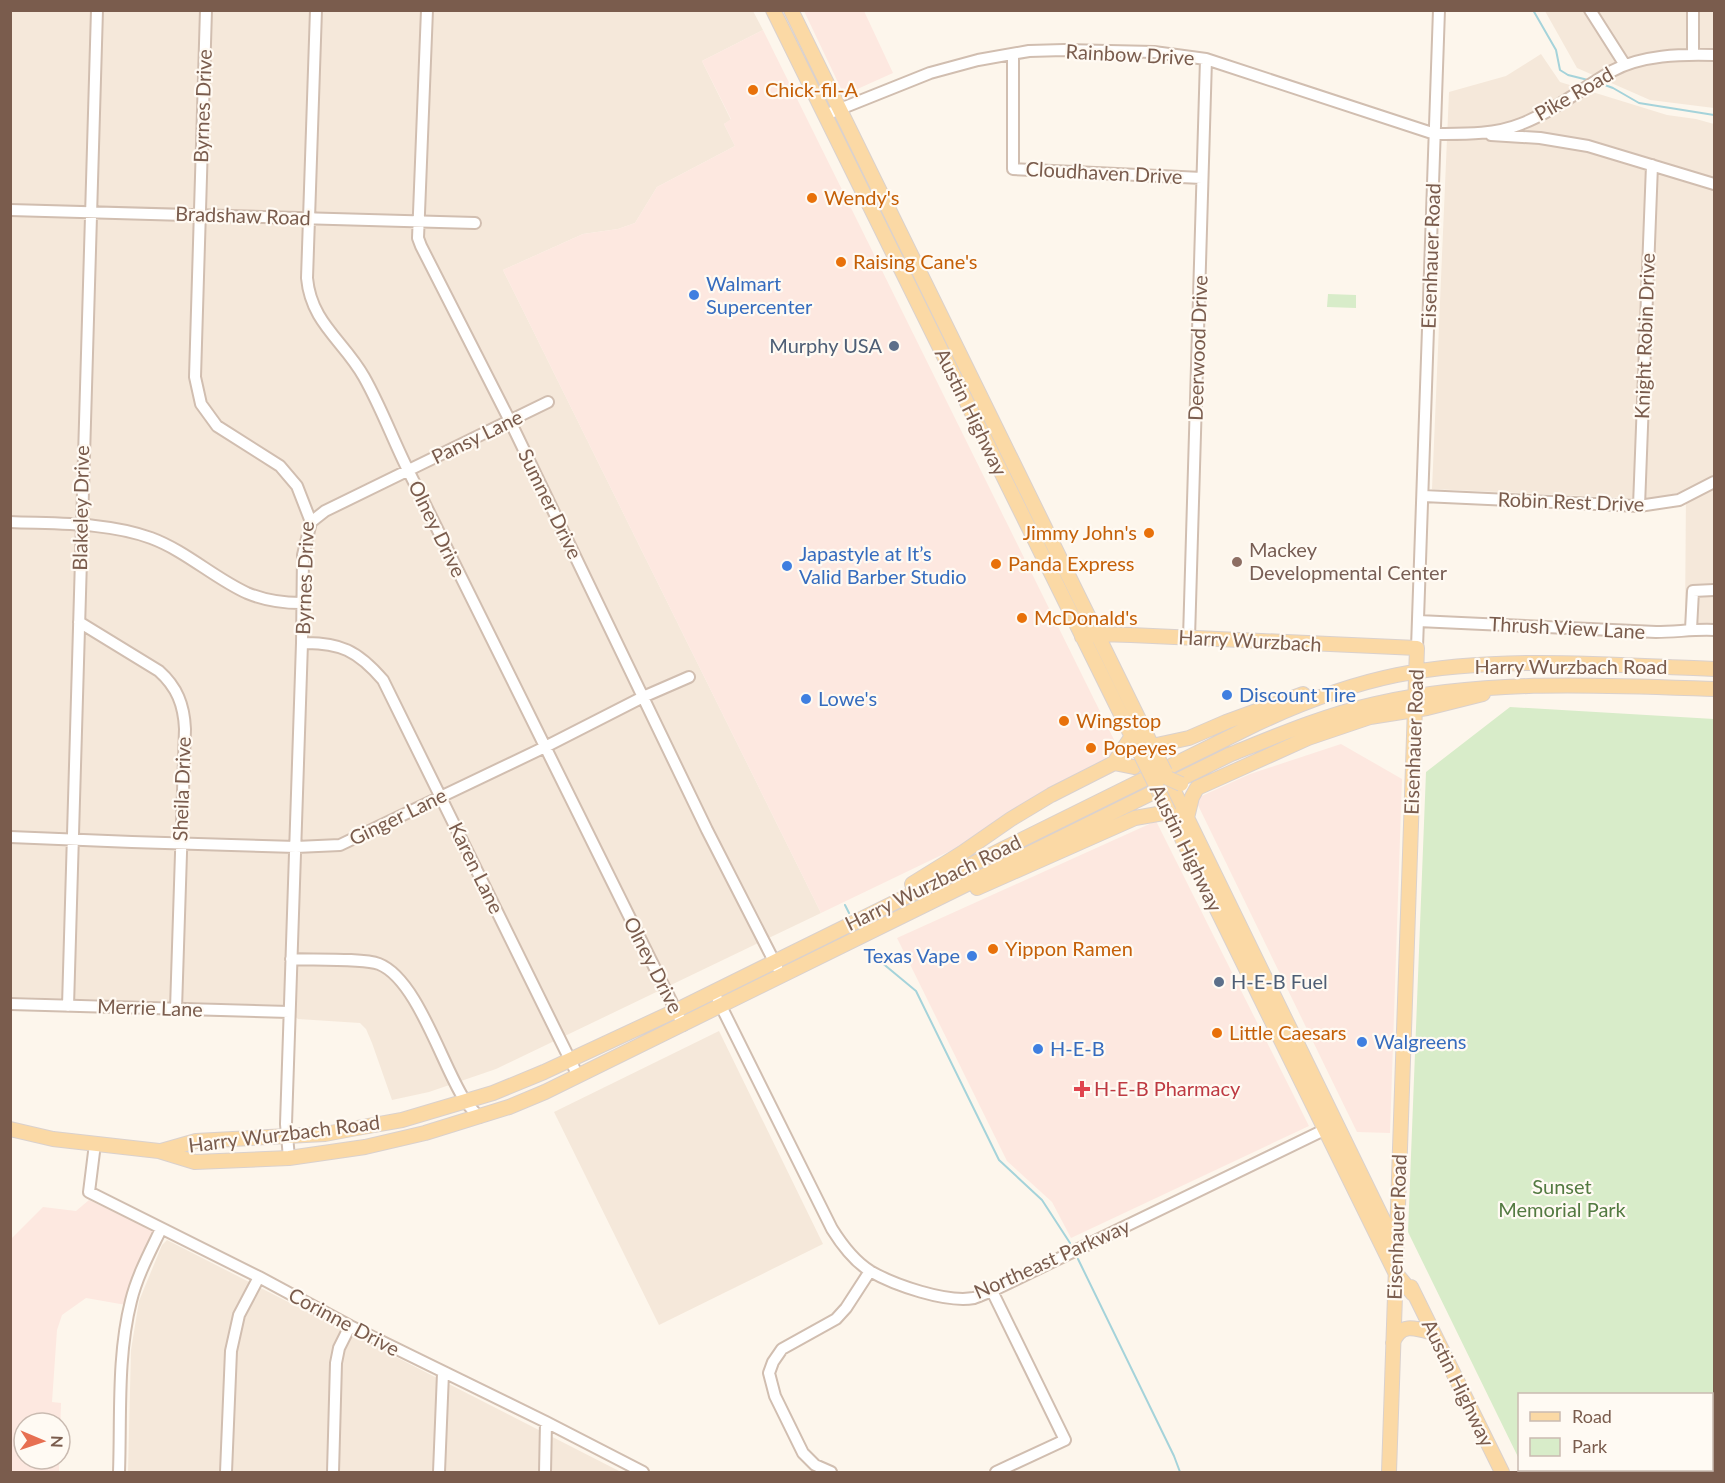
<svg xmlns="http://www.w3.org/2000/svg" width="1725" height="1483" font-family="Lato,sans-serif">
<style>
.residential{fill:#f5e8da}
.commercial{fill:#fde8e0}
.green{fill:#d8ecc9}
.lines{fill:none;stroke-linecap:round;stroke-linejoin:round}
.stream{stroke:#a5d3da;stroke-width:2}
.minor-casing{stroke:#d1beb0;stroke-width:14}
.major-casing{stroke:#dad1cd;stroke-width:16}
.minor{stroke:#fff;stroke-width:10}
.major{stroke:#fbd9a5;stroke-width:14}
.major-bridge-casing{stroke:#dad1cd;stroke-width:16;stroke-linecap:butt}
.major-bridge{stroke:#fbd9a5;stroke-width:14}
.food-dot{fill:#e8710a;stroke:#fffaf3;stroke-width:2}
.shop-dot{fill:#3f7fe0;stroke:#fffaf3;stroke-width:2}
.service-dot{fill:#5c6f8a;stroke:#fffaf3;stroke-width:2}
.education-dot{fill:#8d6e63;stroke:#fffaf3;stroke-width:2}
.health-dot{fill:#e0444e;stroke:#fffaf3;stroke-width:2}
.labels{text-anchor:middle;stroke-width:4.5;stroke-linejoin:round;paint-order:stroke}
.street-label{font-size:20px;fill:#7a5c4d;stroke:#fffaf3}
.food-label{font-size:20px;fill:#c56008;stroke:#fffaf3;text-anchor:start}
.shop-label{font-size:20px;fill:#366cbe;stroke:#fffaf3;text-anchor:start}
.service-label{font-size:20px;fill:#4e5e75;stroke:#fffaf3;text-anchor:end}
.education-label{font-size:20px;fill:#785e54;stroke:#fffaf3;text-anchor:start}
.health-label{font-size:20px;fill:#be3a42;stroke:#fffaf3;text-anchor:start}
.park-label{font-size:20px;fill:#537a41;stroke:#fffaf3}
</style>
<rect width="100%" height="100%" fill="#fdf6ec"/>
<path class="residential" d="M11 11H753L763 30 702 61 731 120 724 124 735 146 657 187 635 223 618 229 583 234 503 270 821 913 496 1069 429 1092 392 1100 372 1043 366 1029 360 1023 298 1019 281 1005 11 997Z
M1545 11H1714V108L1650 100 1577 68Z
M1541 54 1560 82 1667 115 1696 119 1714 124V624L1685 623 1686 491 1651 499 1432 489 1449 92 1506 76Z
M719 1031 823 1244 659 1325 554 1112Z
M167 1240 621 1472H128L131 1350 139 1301 162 1245Z"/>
<path class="commercial" d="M804 11H864L893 73 844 95Z
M763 30 1127 766 821 913 503 270 583 234 618 229 635 223 657 187 735 146 724 124 731 119 702 61Z
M1341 744 1402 779 1390 1133 1357 1132 1195 799 1250 774Z
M1156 821 1309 1126 1071 1238 1052 1202 1007 1161 897 938Z
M89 1200 156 1232 126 1305 86 1298 62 1315 57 1330 52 1402 61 1403 60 1439V1423H24V1459H59V1472H11V1239L43 1207 76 1211Z"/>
<path class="green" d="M1328 294 1356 295V308L1327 307Z
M1510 707 1714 719V1472H1526L1525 1470H1712V1394H1520L1519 1459 1408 1232 1426 772Z"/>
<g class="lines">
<path class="stream" d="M1533 10 1556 50 1560 70 1568 75 1588 80
M1602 84 1613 88 1639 103 1714 115
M845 905 849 913
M866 948 869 952 916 991 999 1160 1042 1200 1070 1243
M1078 1259 1174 1456 1180 1472"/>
<g class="minor-casing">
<path id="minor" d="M206 10 195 377 201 404 217 426 280 466 297 486 311 522 303 555 302 643 286 1124 289 1158
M316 10 307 278C311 323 344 341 364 377 381 407 393 440 408 470L683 1025
M427 10 418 238 421 246 510 421 707 830 777 967
M1590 10 1625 65
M1693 10V54
M1013 54V169L1202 178
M825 115 930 73 978 60 1029 51 1064 50 1154 52 1206 59 1435 134C1463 134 1494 135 1521 124 1554 111 1581 89 1612 71 1642 55 1681 54 1714 55
M1491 135 1540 138 1588 146 1714 184
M10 210 475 223
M1423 496 1639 506 1679 500 1714 482
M1639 506 1652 165
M10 522C57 524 107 522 151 538 186 551 214 578 247 593 264 600 283 603 301 603
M311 522 325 511 548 402
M1418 621 1656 632C1676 632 1694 629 1714 630
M79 622 159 671C177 687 184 705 185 729L176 1009
M1691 629 1693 591 1714 590
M1189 638 1206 59
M302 643C340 642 358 651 383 680L578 1076
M1417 648 1439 10
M10 837 132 842 296 847 340 845 545 747 643 697 689 677
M291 959C311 960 363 958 379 964 417 979 442 1065 464 1099 468 1106 474 1111 479 1117
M718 1000 832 1229C842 1245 854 1261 870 1271 894 1285 946 1303 974 1298 980 1296 986 1293 992 1291L1324 1130
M10 1004 289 1012
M68 1006 97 10
M95 1144 89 1192 259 1277 350 1326 546 1422 643 1472
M992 1291 1065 1440 996 1472
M119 1472C121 1416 117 1356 131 1301 137 1276 150 1252 161 1229
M226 1472 231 1351 239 1315 259 1277
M333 1472 336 1363 339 1348 350 1326
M439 1472 443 1373
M545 1472 546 1422
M831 1472 815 1465 803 1453 775 1396 769 1373 773 1362 782 1349 836 1319 846 1308 870 1271"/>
</g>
<g class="major-casing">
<path id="major" d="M773 10 1140 753
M791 10 1152 746 1189 738 1226 722 1303 694
M1082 637 1098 634 1131 635 1417 648 1389 1472
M1114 763 1134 767
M1172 787 1395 1244
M1187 818 1192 797 1197 788 1308 738 1370 717 1427 708 1483 694
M912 884 962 853 1011 819 1051 795 1114 763 1132 736
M977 888 1135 818 1169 812 1395 1272 1413 1294
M10 1129 53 1139 159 1151 195 1162 289 1158 365 1147 425 1133 509 1107 545 1092 1229 755C1276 736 1325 715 1375 704 1486 679 1601 685 1714 689
M161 1151 196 1141 325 1134 357 1128 402 1120 493 1093 544 1072 675 1011 1256 724C1301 703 1348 685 1397 675 1499 655 1611 665 1714 669
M1411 1287 1502 1472
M1393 1343C1400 1322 1416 1328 1433 1333"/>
</g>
<use href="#minor" class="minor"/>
<use href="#major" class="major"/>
<g class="major-bridge-casing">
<path id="major-bridge" d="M1152 746 1165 772
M1140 753 1169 812
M1148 761 1163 776 1181 784"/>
</g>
<use href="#major-bridge" class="major-bridge"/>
</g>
<g class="food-dot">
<circle cx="753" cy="90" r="6"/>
<circle cx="812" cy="198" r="6"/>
<circle cx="841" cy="262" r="6"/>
<circle cx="1149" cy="533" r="6"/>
<circle cx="996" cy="564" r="6"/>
<circle cx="1022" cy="618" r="6"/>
<circle cx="1064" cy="721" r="6"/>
<circle cx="1091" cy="748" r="6"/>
<circle cx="993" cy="949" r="6"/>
<circle cx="1217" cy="1033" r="6"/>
</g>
<g class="shop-dot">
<circle cx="694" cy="295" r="6"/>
<circle cx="787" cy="566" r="6"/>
<circle cx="1227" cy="695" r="6"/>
<circle cx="806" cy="699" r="6"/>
<circle cx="972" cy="956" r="6"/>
<circle cx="1362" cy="1042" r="6"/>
<circle cx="1038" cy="1049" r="6"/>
</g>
<g class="service-dot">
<circle cx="894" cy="346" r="6"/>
<circle cx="1219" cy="982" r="6"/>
</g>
<circle class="education-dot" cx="1237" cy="562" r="6"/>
<path class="health-dot" d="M1079 1080h6v6h6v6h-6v6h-6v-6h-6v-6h6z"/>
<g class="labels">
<g class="street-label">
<text transform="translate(1130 55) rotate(3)" y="7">Rainbow Drive</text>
<text transform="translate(1574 94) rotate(-30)" y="7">Pike Road</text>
<text transform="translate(203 106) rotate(-88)" y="7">Byrnes Drive</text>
<text transform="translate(1104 173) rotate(3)" y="7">Cloudhaven Drive</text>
<text transform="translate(243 216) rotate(2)" y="7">Bradshaw Road</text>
<text transform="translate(1431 256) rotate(-88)" y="7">Eisenhauer Road</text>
<text transform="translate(1645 336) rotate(-88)" y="7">Knight Robin Drive</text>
<text transform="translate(1198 348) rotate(-88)" y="7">Deerwood Drive</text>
<text transform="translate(971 412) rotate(64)" y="7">Austin Highway</text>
<text transform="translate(477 437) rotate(-26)" y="7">Pansy Lane</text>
<text transform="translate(1571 502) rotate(2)" y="7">Robin Rest Drive</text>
<text transform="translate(550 504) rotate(64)" y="7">Sumner Drive</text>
<text transform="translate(81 508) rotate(-89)" y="7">Blakeley Drive</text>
<text transform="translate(437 529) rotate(64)" y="7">Olney Drive</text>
<text transform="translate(305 578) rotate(-88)" y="7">Byrnes Drive</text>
<text transform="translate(1567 628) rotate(3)" y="7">Thrush View Lane</text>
<text transform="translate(1250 641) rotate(3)" y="7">Harry Wurzbach</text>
<text x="1571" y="674">Harry Wurzbach Road</text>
<text transform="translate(1414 742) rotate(-88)" y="7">Eisenhauer Road</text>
<text transform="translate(182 789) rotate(-88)" y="7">Sheila Drive</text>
<text transform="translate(398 817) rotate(-26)" y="7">Ginger Lane</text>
<text transform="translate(1186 848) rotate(64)" y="7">Austin Highway</text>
<text transform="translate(476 868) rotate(64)" y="7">Karen Lane</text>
<text transform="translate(933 883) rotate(-26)" y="7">Harry Wurzbach Road</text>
<text transform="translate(653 965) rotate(63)" y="7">Olney Drive</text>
<text transform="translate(150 1008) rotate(2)" y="7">Merrie Lane</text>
<text transform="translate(284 1134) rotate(-7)" y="7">Harry Wurzbach Road</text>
<text transform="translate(1397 1227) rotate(-88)" y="7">Eisenhauer Road</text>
<text transform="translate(1052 1259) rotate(-24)" y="7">Northeast Parkway</text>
<text transform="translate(344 1322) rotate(28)" y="7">Corinne Drive</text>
<text transform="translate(1458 1383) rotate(64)" y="7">Austin Highway</text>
</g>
<g class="food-label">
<text x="765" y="97">Chick-fil-A</text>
<text x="824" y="205">Wendy's</text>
<text x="853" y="269">Raising Cane's</text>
<text x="1137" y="540" text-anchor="end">Jimmy John's</text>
<text x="1008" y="571">Panda Express</text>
<text x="1034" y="625">McDonald's</text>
<text x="1076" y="728">Wingstop</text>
<text x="1103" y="755">Popeyes</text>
<text x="1005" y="956">Yippon Ramen</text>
<text x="1229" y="1040">Little Caesars</text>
</g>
<g class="shop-label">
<text x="706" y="291">Walmart<tspan x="706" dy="23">Supercenter</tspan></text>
<text x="799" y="561">Japastyle at It’s<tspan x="799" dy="23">Valid Barber Studio</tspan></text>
<text x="1239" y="702">Discount Tire</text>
<text x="818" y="706">Lowe's</text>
<text x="960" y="963" text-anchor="end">Texas Vape</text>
<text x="1374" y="1049">Walgreens</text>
<text x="1050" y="1056">H-E-B</text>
</g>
<g class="service-label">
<text x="882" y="353">Murphy USA</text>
<text x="1231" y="989" text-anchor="start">H-E-B Fuel</text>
</g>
<g class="education-label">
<text x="1249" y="557">Mackey<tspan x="1249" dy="23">Developmental Center</tspan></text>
</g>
<g class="health-label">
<text x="1094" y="1096">H-E-B Pharmacy</text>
</g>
<g class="park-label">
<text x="1562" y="1194">Sunset<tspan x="1562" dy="23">Memorial Park</tspan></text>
</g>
</g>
<rect width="1725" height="1483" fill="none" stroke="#7a5c4d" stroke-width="24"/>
<rect x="1518" y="1393" width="195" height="78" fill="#fffaf3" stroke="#cabbb1" stroke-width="1.5"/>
<rect x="1530" y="1412" width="30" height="9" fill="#fbd9a5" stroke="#cabbb1" stroke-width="1.5"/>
<text x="1572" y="1423" font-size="18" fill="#7a5c4d">Road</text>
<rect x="1530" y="1438" width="30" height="18" fill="#d8ecc9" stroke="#cabbb1" stroke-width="1.5"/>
<text x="1572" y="1453" font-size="18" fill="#7a5c4d">Park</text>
<g transform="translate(42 1441) rotate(92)"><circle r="28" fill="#fffaf3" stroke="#cabbb1" stroke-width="1.5"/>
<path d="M0-4.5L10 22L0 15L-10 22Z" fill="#e76f51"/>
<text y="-9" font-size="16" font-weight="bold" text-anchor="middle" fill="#7a5c4d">N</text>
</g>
</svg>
